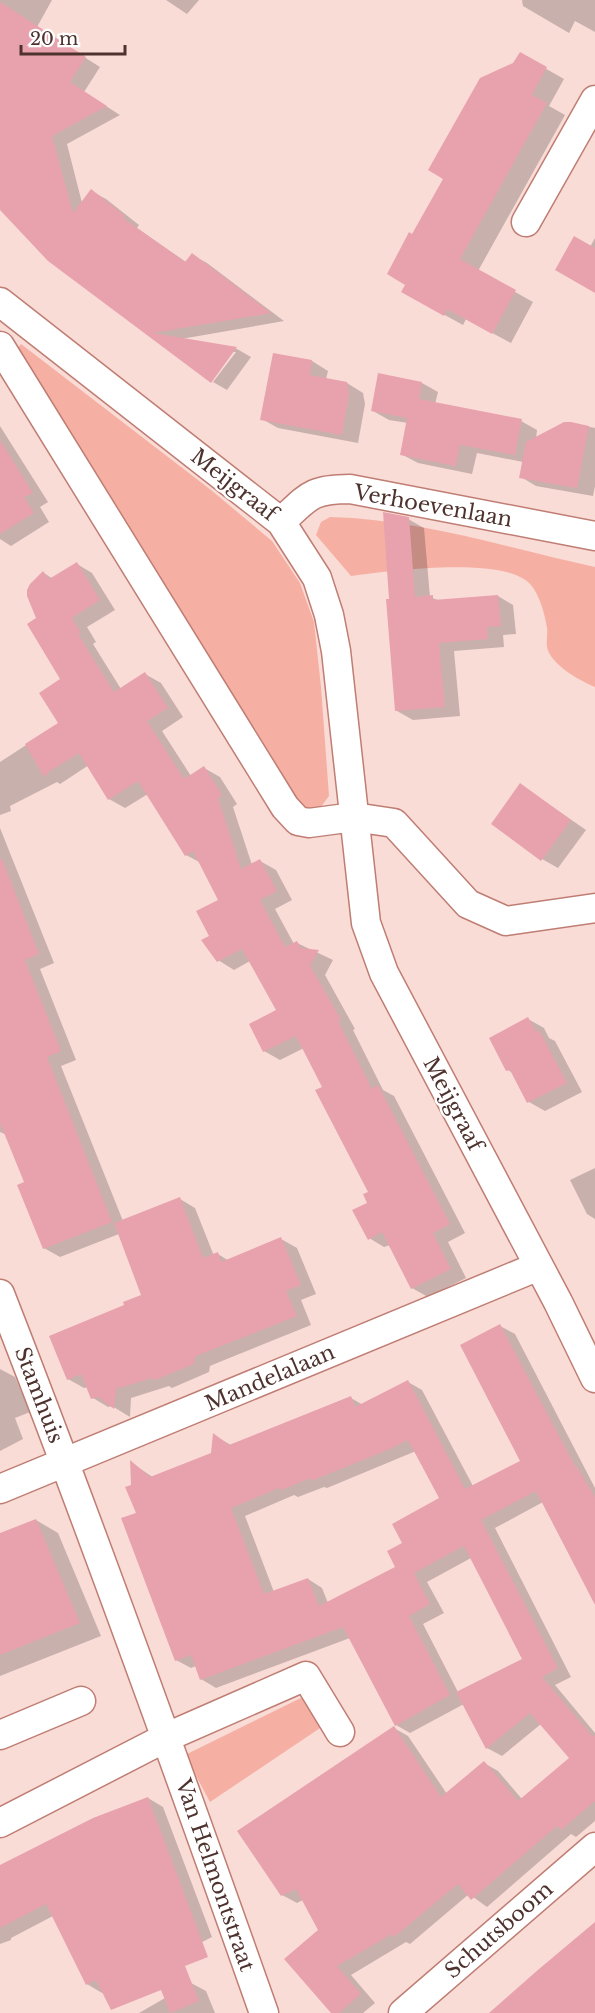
<svg xmlns="http://www.w3.org/2000/svg" width="595" height="2013" font-family="'Libre Baskerville',serif">
<style>
.green{fill:#f6afa3}
.shadow{fill:#0003;fill-rule:evenodd}
.building{fill:#e8a2ad;fill-rule:evenodd}
.lines{fill:none;stroke-linecap:round;stroke-linejoin:round}
.street-casing{stroke:#bf7d73;stroke-width:31}
.street{stroke:#fff;stroke-width:28}
.labels{text-anchor:middle;stroke-width:5;stroke-linejoin:round;paint-order:stroke}
.street-label{font-size:21px;fill:#4e322e;stroke:#fff}
</style>
<rect width="100%" height="100%" fill="#fadcd7"/>
<path class="green" d="M21 344 211 490 272 541 300 583 314 622 321 687 329 796 320 808 308 810 297 802 14 353Z
M330 517C420 519 507 548 595 567V687C580 681 550 664 547 647 546 641 548 634 547 628 545 615 540 596 531 585 506 555 388 571 351 576L316 535 321 522Z
M315 1691 329 1722 210 1802 185 1755Z"/>
<path class="shadow" d="M0 0H52L37 27 100 67 84 92 120 115 67 144 82 203 91 191 106 199 139 225 137 228 186 262 192 255 207 263 284 321 181 339 237 349 251 357 227 390 213 382 236 352H232L211 381 0 209Z
M166 0H199L187 14Z
M522 0H595V32L575 21 569 33 523 6Z
M520 54 564 79 549 106 565 115 478 271 533 302 511 343 466 319 463 325 421 302 407 284 412 236Z
M595 238V291L590 247Z
M312 361 328 371 326 379 347 383 363 393 365 404 358 443 278 428 262 419Z
M422 383 438 392 435 404 521 421 537 430 536 439 571 423 595 428V486L593 496 536 486 521 477 523 462 477 453 472 474 418 463 401 454 408 423 389 420 373 411Z
M0 426 48 502 40 507 49 522 11 546 0 539Z
M408 519 424 528 430 597 440 601 498 596 513 605 516 634 503 635 504 647 454 651 460 716 413 720 397 711 390 600Z
M77 564 92 573 115 610 87 627 96 642 93 644 121 689 145 674 161 683 183 717 162 731 191 776 204 768 220 777 237 804 233 807 252 865 260 861 276 870 292 900 275 909 294 944 297 943 333 960 325 975 355 1029 353 1030 383 1090 394 1096 465 1233 448 1242 466 1278 428 1297 412 1288 390 1245 384 1247 369 1238 370 1193 324 1087 304 1048 280 1060 264 1051 251 1025 278 1011 250 961 234 970 218 960 211 937 220 900 201 863 186 855 148 794 125 808 109 799 89 765 60 784 57 782 10 806 11 811 0 815V762L60 723 62 679 38 619 44 573 53 579Z
M521 785 586 830 558 868 542 859Z
M0 828 54 963 40 969 76 1060 61 1066 123 1221 180 1199 195 1208 214 1256 218 1254 229 1261 281 1239 297 1248 316 1294 301 1300 311 1325 217 1363 210 1366 209 1372 172 1388 169 1386 131 1398 130 1417 112 1406 108 1407 93 1398 88 1387 84 1388 68 1379 125 1306 143 1296 119 1234 60 1257 44 1248 26 1183 7 1135 0 1132Z
M528 1019 544 1028 549 1038 555 1041 582 1092 545 1111 529 1102 514 1074 508 1070Z
M595 1168V1219L587 1214 570 1180Z
M500 1326 515 1334 595 1488V1601L543 1502 495 1528 571 1677 555 1685 595 1733V1821L576 1837 571 1834 487 1907 469 1894 410 1944 406 1942 351 1975 375 2003 363 2013H333L320 1930 303 1900 297 1903 282 1895 394 1728 408 1736 447 1794 484 1763 498 1771 522 1799 571 1758 541 1724 502 1756 487 1748 464 1704 410 1733 396 1725 350 1638 216 1688 201 1679 196 1666 191 1668 176 1660 138 1513 132 1486V1463L154 1478 212 1454 215 1436 231 1445 351 1398 363 1405 408 1382 422 1390 473 1486 522 1462ZM416 1451 441 1499 404 1544 397 1567 328 1603 322 1588 308 1579 274 1592 245 1516 294 1495 298 1497 324 1487 327 1488ZM471 1558 524 1660 458 1692 423 1624 444 1613 427 1582Z
M0 1369 15 1377 30 1412 15 1418 23 1439 0 1451Z
M36 1520 58 1533 101 1636 0 1676V1535Z
M148 1798 163 1807 212 1937 102 1993 87 1984 53 1916 11 1938V1940L0 1944V1866Z
M191 1983 206 1991 215 2013H139Z"/>
<path class="building" d="M0 2 86 57 70 82 107 106 52 136 73 213 91 189 125 216 123 218 185 262 192 253 271 313 153 333 237 347 211 383 48 261 0 210Z
M520 52 547 67 532 95 547 103 460 259 516 290 492 334 447 309 444 316 401 292 405 285 387 274 409 232 412 234 443 179 428 170 480 78 513 63Z
M574 236 595 248V293L555 270Z
M273 353 312 360 310 375 347 382 349 394 342 435 260 420Z
M378 373 422 382 419 399 522 419 515 455 460 445 456 466 400 455 407 418 371 411Z
M564 422H571L589 426 577 488 519 478 526 442Z
M0 440 33 493 24 497 34 513 0 534Z
M383 512 409 517 415 597 433 595V600L498 595 501 626 487 627 488 639 439 643 445 707 395 711 386 599H389Z
M77 562 100 600 72 618 81 633 78 634 114 692 145 672 168 708 147 721 184 779 204 766 222 795 218 798 241 869 260 859 277 891 260 900 285 947 297 941 301 948 319 950 310 965 341 1020 338 1021 372 1089 378 1085 450 1224 433 1233 451 1269 411 1289 382 1232 368 1240 352 1210 367 1203 363 1194 368 1192 315 1090 322 1087 296 1036 263 1052 249 1024 276 1010 242 949 217 962 201 940 209 936 196 911 218 900 193 851 185 856 138 781 108 800 79 753 50 771 44 777 25 744 58 723 39 693 60 679 27 624 36 618 27 596V590L30 584 43 571 49 579Z
M520 783 571 820 541 861 491 824Z
M2 859 39 954 25 960 61 1051 47 1057 112 1222 43 1249 17 1185 24 1182 0 1123V860Z
M528 1017 536 1032 539 1030 567 1083 527 1103 510 1070 506 1071 489 1038Z
M180 1197 203 1258 218 1252 221 1262 281 1237 301 1285 286 1291 297 1316 201 1354 195 1357 194 1364 155 1380 152 1378 116 1389 114 1409 98 1397 91 1399 81 1374 67 1380 49 1336 124 1305 123 1302 141 1295 114 1223Z
M500 1324 576 1468 577 1467 595 1497V1605L536 1491 481 1520 558 1668 542 1677 593 1737 595 1735V1801L561 1830 557 1826 471 1900 458 1884 394 1937 392 1934 337 1966 361 1994 339 2013H331L284 1959 318 1930 296 1889 281 1896 237 1831 394 1726 441 1797 484 1761 518 1801 569 1758 530 1713 486 1749 456 1692 522 1659 464 1546 414 1573 430 1604 409 1616 450 1695 395 1726 343 1627 200 1680 191 1655 175 1661 121 1518 136 1513 125 1487 131 1485 130 1460 150 1477 211 1453 213 1433 229 1445 351 1396 355 1407 408 1380 465 1489 520 1461 460 1345ZM408 1440 439 1498 392 1524 402 1543 387 1551 395 1567 319 1606 308 1578 264 1594 231 1508 279 1488 282 1490 310 1478 311 1481 390 1449Z
M36 1519 80 1623 0 1655V1533Z
M148 1797 208 1957 185 1966 199 2001 170 2013 161 1990 111 2010 96 1980 86 1985 46 1904 0 1928V1865L93 1818Z
M595 1922V2013H489L539 1969Z"/>
<g class="lines">
<g class="street-casing">
<path id="street" d="M526 222 595 100
M0 302 281 522 317 578 329 615 336 651 366 923 384 973 558 1302 595 1378
M0 346 285 807 298 821 309 823 354 817 394 823 468 904 506 921 595 908
M281 522C308 497 310 489 350 489L595 536
M0 1294C93 1532 179 1772 264 2013
M0 1489 539 1266
M0 1735 81 1701
M0 1823 167 1737 306 1676 340 1732
M403 2013 595 1847"/>
</g>
<use href="#street" class="street"/>
</g>
<g class="labels">
<g class="street-label">
<text transform="translate(234 485) rotate(38)" y="7">Meijgraaf</text>
<text transform="translate(433 506) rotate(10)" y="7">Verhoevenlaan</text>
<text transform="translate(453 1104) rotate(62)" y="7">Meijgraaf</text>
<text transform="translate(270 1378) rotate(-23)" y="7">Mandelalaan</text>
<text transform="translate(39 1395) rotate(69)" y="7">Stamhuis</text>
<text transform="translate(215 1875) rotate(71)" y="7">Van Helmontstraat</text>
<text transform="translate(499 1930) rotate(-41)" y="7">Schutsboom</text>
</g>
</g>
<path d="M21 45v9h104v-9" fill="none" stroke="#4e322e" stroke-width="3"/>
<text x="30" y="45" font-size="18" fill="#4e322e" stroke="#ffffff" stroke-width="4.5" paint-order="stroke">20 m</text>
</svg>
